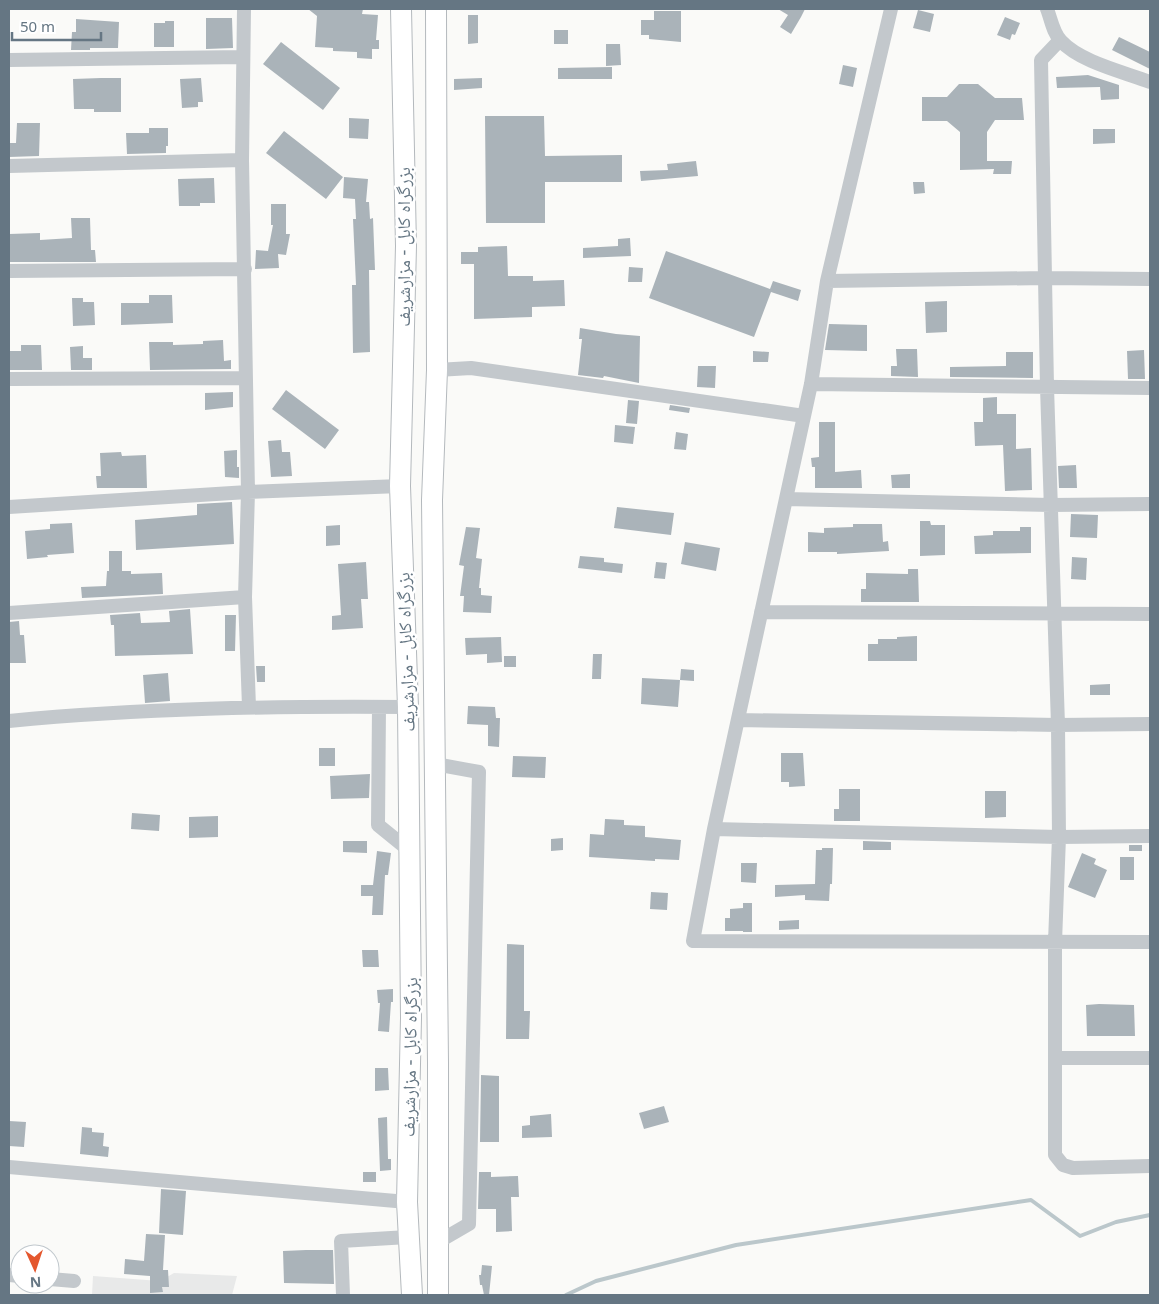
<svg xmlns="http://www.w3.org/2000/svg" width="1159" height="1304" font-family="'Noto Sans','Noto Naskh Arabic',sans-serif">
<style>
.built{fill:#e8e9e9}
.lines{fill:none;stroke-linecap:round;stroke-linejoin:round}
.stream{stroke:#bbc7cb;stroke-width:4}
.building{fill:#aab3b9}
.highway-casing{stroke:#b4b9bd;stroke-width:22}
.minor{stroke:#c3c8cc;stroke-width:14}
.highway{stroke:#fff;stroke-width:20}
.labels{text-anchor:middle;stroke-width:5;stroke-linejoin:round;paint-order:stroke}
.street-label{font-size:18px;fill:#657683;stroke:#fff}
</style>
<rect width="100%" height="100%" fill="#fafaf8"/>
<path class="built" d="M174 1273 237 1276 232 1295H92L93 1276 160 1281Z"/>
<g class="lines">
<path class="stream" d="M566 1295 596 1281 736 1245 1031 1200 1080 1236 1116 1222 1150 1215"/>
</g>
<path class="building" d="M308 9H363L362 14 378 15 376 40H379V49H372V59L357 58V52L333 51V48L315 47 317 16Z
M778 9H805L801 17 791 34 780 27 788 15Z
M918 10 934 14 930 32 913 28Z
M654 11H681V42L649 39V35H641V20H654Z
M468 15H478V43L468 44Z
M1005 17 1020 23 1015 35 1012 34 1010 40 997 35Z
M206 18H232L233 48 206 49Z
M76 19 119 22 118 48H90V50H71L72 32H76Z
M165 21H174V47H154V23H165Z
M554 30H568V44H554Z
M1119 37 1150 52V69L1112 50Z
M281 42 340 88 323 110 263 64Z
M606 44H620L621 65 606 66Z
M843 65 857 68 853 87 839 84Z
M612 67V79H558V68Z
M1088 75 1119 85V99L1101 100 1100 87 1057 88 1056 77Z
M101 78H121V112H94V109H74L73 79Z
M201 78 203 102H198V107L182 108 180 79Z
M482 78V88L454 90V79Z
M959 84H978L995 98H1022L1024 120H995L987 132V161H1012L1011 174H993L994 169 960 170V132L947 121H922V97H947Z
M485 116H544L545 156 622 155V182H545V223H486Z
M349 118 369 119 368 139 349 138Z
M17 123H40L39 156 9 157V143H16Z
M149 128H168V146H166V153L127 154 126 133H149Z
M1093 129H1115V143L1093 144Z
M284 131 343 177 326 199 266 153Z
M696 161 698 176 641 181 640 171 668 170 667 164Z
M344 177 368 179 366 202H369L370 219 373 218 375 270H369L370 352 353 353 352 285H356L353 219H356L355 199 343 198Z
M214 178 215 203H200V206H179L178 179Z
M913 182H924L925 193 914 194Z
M271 204H286V234H290L286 255 278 254 279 268 255 269 256 250 268 251 273 225H271Z
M71 218H90L91 250H95L96 262H9V234L40 233V240L72 238Z
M630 238 631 256 583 258V248L618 246V239Z
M507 246 508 276H533V281L564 280 565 306 532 307V317L474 319V264H461V252H478V247Z
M666 251 770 289 773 281 801 290 798 301 771 292 754 337 649 298Z
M629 267 643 268 642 282H628Z
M149 295H172L173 323 121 325V303H149Z
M72 298H83V302H94L95 325 73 326Z
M947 301V332L926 333 925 302Z
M829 324 867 325V351L825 350Z
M580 328 616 334 640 336 639 383 604 376 603 378 578 375 582 339H579Z
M223 340 224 361 231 360V369L150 370 149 342H173V345L203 344V341Z
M21 345H41L42 370H9V351H21Z
M83 346V358H92V370H71L70 347Z
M896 349H917L918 377 891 376V366H897Z
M1144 350 1145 379H1128L1127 351Z
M753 351 769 352 768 362H753Z
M1006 352H1033V378L950 377V367L1006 366Z
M698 366H716L715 388 697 387Z
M286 390 339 430 325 449 272 409Z
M233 392V407L205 410V393Z
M997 397V414H1016V449L1031 448 1032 490 1005 491 1003 445 975 446 974 422H983V398Z
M628 400 639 401 637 424 626 423Z
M670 405 690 408 689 413 669 410Z
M819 422H835V472L861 470 862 488H815V467H812L811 458 819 457Z
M615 425 635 427 633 444 614 442Z
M676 432 688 434 686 450 674 449Z
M281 440 282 452H290L292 476 271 477 268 441Z
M237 450V467H239V478L225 477 224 451Z
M121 452 122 456 146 455 147 488H97L96 476H101L100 453Z
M1076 465 1077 488H1059L1058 466Z
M910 474V488H892L891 475Z
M232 502 234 544 136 550 135 520 197 515V504Z
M617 507 674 513 671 535 614 528Z
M1071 514 1098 515 1097 538 1070 537Z
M920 521H930L931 525H945V555L920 556Z
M72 523 74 553 47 555 48 557 27 559 25 531 50 529V524Z
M853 524H882L883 542 888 541 889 551 837 554V552H808V532L824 533V528L853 527Z
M340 525V545L326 546V526Z
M466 527 480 528 476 558 482 559 479 588H481V595L492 596 491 613 463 612 464 596H460L464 566 459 565Z
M1020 527H1031V553L975 554 974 536 993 535V531H1020Z
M685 542 720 548 716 571 681 564Z
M109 551H122V571H131V574L162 573 163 594 82 598 81 587 106 586 107 571H109Z
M580 556 604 558V562L623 564 622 573 578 568Z
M1072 557 1087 558 1086 580 1071 579Z
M366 562 368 599H361L363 628 332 630V616L341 615 338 564Z
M656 562 667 563 665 579 654 578Z
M908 569H918L919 602H861V589H866V573L908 574Z
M190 609 193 654 115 656 114 625H111L110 615 140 613 141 623 170 622 169 611Z
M225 615H236L235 651H225Z
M19 621 20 635H24L26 663H9V622Z
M917 636V661H868V644H878V639H897V637Z
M501 637 502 662 487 663V654L466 655 465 638Z
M593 654H602L601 679H592Z
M504 656H516V667H504Z
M256 666H265V682H257Z
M681 669 694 670V681L680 680Z
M168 673 170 701 145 703 143 675Z
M642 678 680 680 678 707 641 704Z
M1110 684V695H1090V685Z
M468 706 495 707 496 718H500L499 747 488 746V725L467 724Z
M319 748H335V766H319Z
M781 753H803L805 786 789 787V782H781Z
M513 756 546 757 545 778 512 777Z
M370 774 369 798 331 799 330 776Z
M839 789H860V821H834V809H839Z
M985 791H1006V817L985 818Z
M132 813 160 815 159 831 131 829Z
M218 816V837L189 838V817Z
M605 819 624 820V825L645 826V837L681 840 679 860 655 859V861L589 857 590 834 604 835Z
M563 838V850L551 851V839Z
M343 841H367V853L343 852Z
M863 841 891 842V850H863Z
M1129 845H1142V851H1129Z
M822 848H833L832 884H830L829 901 805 900V895L775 897V885L815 884 816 850H822Z
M377 851 391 853 388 875H385L383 915H372L373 896H361V885H373Z
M1082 853 1096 859 1094 864 1107 870 1095 898 1068 887Z
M1120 857H1134V880H1120Z
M741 863H757L756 883 741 882Z
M651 892 668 893 667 910 650 909Z
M743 903H752V932H743V931H725V918H730V909L743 908Z
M799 920V929L779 930V921Z
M507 944 524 945V1011H530L529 1039H506Z
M362 950H378L379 967H363Z
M393 989V1002H391L389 1032 378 1031 380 1003H378L377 990Z
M1099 1004 1134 1005 1135 1036H1087L1086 1005Z
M375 1068H388L389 1090 375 1091Z
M481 1075 499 1076V1142H480Z
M664 1106 669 1122 644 1129 639 1113Z
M551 1114 552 1137 522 1138V1126L530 1125V1116Z
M387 1117 388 1159H391V1170L380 1171 378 1118Z
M9 1121 26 1122 24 1147 9 1146Z
M82 1127 92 1128V1132L104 1133 103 1146 109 1147 108 1157 80 1154Z
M363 1172H376V1182H363Z
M479 1172H491V1177L518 1176 519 1197H511L512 1231 496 1232V1209H478Z
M161 1189 186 1191 183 1235 159 1233Z
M146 1234 165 1235 163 1270H168L169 1287H162L163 1292 150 1293V1276L124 1274 125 1259 144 1261Z
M306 1250H333L334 1284 284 1283 283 1251Z
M482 1265 492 1266 489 1295H484L482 1285H480L479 1275H481Z"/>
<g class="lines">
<g class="highway-casing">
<path id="highway" d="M401 9 406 246 400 486 408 707 411 1018 407 1202 412 1295
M436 9 437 370 432 500 438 1063V1295"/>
</g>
<path class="minor" d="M244 9 242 160 248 492 245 597 249 707
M891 9 827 281 811 384 714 829 693 941 1150 942
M1047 9C1051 19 1053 33 1061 41 1080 62 1124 72 1150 82
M1060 40 1041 60 1047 387 1058 725 1059 837 1055 942V1155L1063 1165 1073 1168 1150 1166
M9 60 243 57
M9 166 242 160
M9 271 245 269
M827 281 1045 278 1150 279
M437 370 471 368 804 416
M9 379 245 378
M811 384 1150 388
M786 499 1051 505 1150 504
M9 507 248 492 400 486
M761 612 1150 614
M9 613 245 597
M379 707 378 825 410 851
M738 720 1058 725 1150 724
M9 721C142 708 275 706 408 707
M435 764 479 772 469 1224 438 1242
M714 829 1059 837 1150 836
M1056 1058H1150
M9 1167 407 1202
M9 1275 20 1276
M50 1279 74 1281
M343 1295 341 1241 408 1237"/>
<use href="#highway" class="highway"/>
</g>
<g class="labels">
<g class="street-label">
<text transform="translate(404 247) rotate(-90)" y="6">بزرگراه کابل - مزارشریف</text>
<text transform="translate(406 652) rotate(-92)" y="6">بزرگراه کابل - مزارشریف</text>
<text transform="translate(410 1057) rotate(-89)" y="6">بزرگراه کابل - مزارشریف</text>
</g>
</g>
<rect width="1159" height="1304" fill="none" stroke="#657683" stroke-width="20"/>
<g transform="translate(35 1269) rotate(177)"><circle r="24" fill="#ffffff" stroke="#c1c8cd"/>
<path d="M0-4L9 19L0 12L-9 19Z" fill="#e4572e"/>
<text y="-8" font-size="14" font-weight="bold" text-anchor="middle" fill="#657683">N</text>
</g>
<path d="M12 32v8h89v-8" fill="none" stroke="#657683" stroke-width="2.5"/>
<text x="20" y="32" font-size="15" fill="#657683" stroke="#ffffff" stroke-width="4" paint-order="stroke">50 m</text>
</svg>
